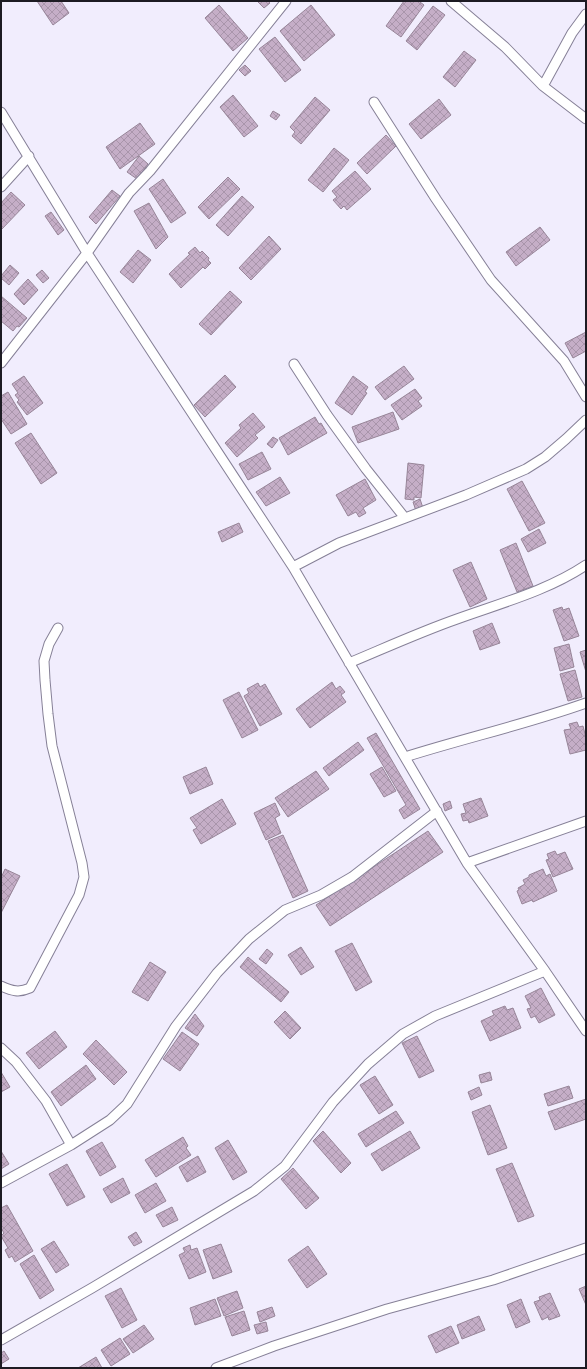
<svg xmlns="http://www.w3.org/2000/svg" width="587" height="1369" font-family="Cabin,sans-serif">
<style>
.building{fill:url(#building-cross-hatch);stroke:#978598}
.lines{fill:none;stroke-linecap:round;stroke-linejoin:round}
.street-casing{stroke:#868097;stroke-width:11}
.street{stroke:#fff;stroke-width:9}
</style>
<defs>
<pattern id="building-cross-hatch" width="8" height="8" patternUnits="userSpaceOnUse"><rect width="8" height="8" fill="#c5aec7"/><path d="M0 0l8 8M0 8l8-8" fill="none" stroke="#a995ab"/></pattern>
</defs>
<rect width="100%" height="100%" fill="#f1edfd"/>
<path class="building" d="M37 1H61L69 13 53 25Z
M257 1H268L270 3 264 8Z
M404 1H421L420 2 424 5 401 37 386 26Z
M219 5 248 38 233 51 205 18Z
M311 5 335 35 304 61 280 31Z
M433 6 445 15 417 50 406 41Z
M275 37 301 70 285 82 259 49Z
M464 51 476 60 455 87 443 77Z
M245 65 251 71 245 76 239 70Z
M233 95 258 126 244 137 220 107Z
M315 97 330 110 301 144 292 136 295 132 290 127Z
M439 99 451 115 421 139 409 124Z
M273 111 280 115 276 120 270 116Z
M140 123 155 144 120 169 106 147Z
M386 135 396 146 367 174 357 163Z
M334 148 349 160 323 192 308 180Z
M139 156 148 164 137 179 127 172Z
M355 171 371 189 347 210 344 206 341 209 333 200 337 197 332 191Z
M228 177 240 189 209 219 198 207Z
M163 179 186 213 171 223 149 189Z
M112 190 120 196 96 224 89 217Z
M11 192 25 205 1 230V203Z
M242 196 254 207 228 236 216 225Z
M149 203 168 237 156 249 134 211Z
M51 212 64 230 58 235 45 216Z
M540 227 550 240 516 266 506 252Z
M269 236 281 249 251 280 239 268Z
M195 247 200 253 202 251 209 258 208 260 211 263 205 269 203 267 181 288 169 274 190 254 188 253Z
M138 250 151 260 133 283 120 272Z
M10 265 19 273 9 285 1 278V276Z
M42 270 49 278 43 283 36 275Z
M28 279 38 290 24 305 14 294Z
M230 291 242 302 211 335 199 324Z
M1 296 27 318 19 327 17 326 13 331 1 321Z
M586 332V351L573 358 565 343Z
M404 366 414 379 385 400 375 387Z
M225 375 236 387 205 417 194 405Z
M24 376 43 403 27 415 17 402 19 400 15 395 18 393 12 384Z
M353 376 368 387 365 392 367 393 352 415 335 403Z
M415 389 422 398 418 401 422 406 402 420 391 405Z
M8 392 27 424 11 434 1 419V396Z
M393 412 399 429 358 443 352 427Z
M253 413 265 427 255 435 258 438 237 457 225 443 241 428 239 425Z
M315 417 319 424 321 423 327 433 288 455 279 438Z
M31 433 57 473 41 484 15 443Z
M273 437 278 440 272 448 267 444Z
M262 452 271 469 248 480 239 464Z
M408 463 424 465 421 498 414 497V500L405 499Z
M280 477 290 493 266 506 256 492Z
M365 479 376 500 363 508 366 513 359 517 356 512 348 516 336 495Z
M522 481 545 523 529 531 507 489Z
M420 499 423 508 416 511 413 502Z
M239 523 243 532 222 542 218 532Z
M539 529 546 543 528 552 521 539Z
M516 543 533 586 517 592 500 550Z
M471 562 487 599 470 607 453 570Z
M562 607 563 610 569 608 579 636 564 641 553 610Z
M492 623 500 643 480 650 473 631Z
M569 644 574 667 560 671 554 648Z
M586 650V672L580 652Z
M575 670 582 697 568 701 560 674Z
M332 682 336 689 340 686 345 692 341 695 346 702 310 728 296 709Z
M258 683 260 687 265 684 282 714 260 726 244 696 249 693 247 689Z
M239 692 258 730 242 738 223 700Z
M577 722 579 727 583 726 586 738V750L570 754 564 730 571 729 569 724Z
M376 733 420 809 404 819 399 810 406 805 367 738Z
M358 742 364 750 329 776 323 768Z
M206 767 213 784 190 794 183 777Z
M382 767 396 791 384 797 370 774Z
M316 771 329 789 288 817 275 798Z
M481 798 488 816 469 823 468 820 463 821 461 814 466 813 463 804Z
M222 799 236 824 201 844 193 830 197 828 190 818Z
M450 801 452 808 445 811 443 804Z
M275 803 280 815 275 818 281 833 266 840 254 813Z
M428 831 443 852 330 926 316 905Z
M283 835 308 891 293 898 268 841Z
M555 851 557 855 565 852 573 869 553 877 546 860 549 859 547 854Z
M5 869 20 876 1 913V878Z
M543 869 546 876 550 874 557 891 533 902 532 900 522 904 517 891 519 890 518 888 525 884 523 880 529 877V875Z
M352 943 372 982 356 991 335 951Z
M301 947 314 967 301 975 288 955Z
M267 949 273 954 266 964 259 959Z
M248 957 289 992 281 1002 240 967Z
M150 962 166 972 148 1001 132 992Z
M541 988 555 1015 539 1023 535 1016 531 1018 527 1009 531 1008 525 996Z
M505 1006 507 1010 513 1008 521 1028 490 1041 481 1021 494 1015 492 1011Z
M285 1011 301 1028 290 1039 274 1022Z
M195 1014 204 1026 197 1036 185 1028Z
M55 1031 67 1047 39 1069 26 1053Z
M182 1032 199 1044 180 1071 163 1059Z
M417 1036 434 1071 419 1078 402 1043Z
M96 1040 127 1072 114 1085 83 1054Z
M86 1065 96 1079 61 1106 51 1092Z
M1 1072 10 1087 1 1092Z
M490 1072 492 1080 481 1083 479 1075Z
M375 1076 393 1105 379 1114 360 1085Z
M569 1086 573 1098 548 1106 544 1094Z
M479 1087 482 1095 471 1100 468 1092Z
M586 1099V1119L555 1130 548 1112Z
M490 1105 507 1148 488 1155 472 1112Z
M396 1111 404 1123 366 1147 358 1134Z
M323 1131 351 1163 341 1173 313 1141Z
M410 1131 420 1148 382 1171 371 1154Z
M183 1137 188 1146 186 1148 191 1155 156 1177 145 1160Z
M228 1140 247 1172 233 1180 215 1148Z
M102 1142 116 1167 100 1176 86 1151Z
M1 1151 9 1164 1 1169Z
M198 1156 206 1172 187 1182 179 1167Z
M512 1163 534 1216 518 1222 496 1169Z
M67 1164 85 1197 67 1206 49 1174Z
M293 1168 319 1198 306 1209 281 1179Z
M123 1178 130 1193 111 1203 103 1189Z
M156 1183 166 1201 145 1213 135 1195Z
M7 1205 33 1251 15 1262 12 1256 9 1258 5 1250 8 1248 1 1236 4 1233 1 1228V1208Z
M172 1207 178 1220 163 1227 156 1215Z
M136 1232 142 1242 134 1246 128 1237Z
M54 1241 69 1265 56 1273 41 1249Z
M221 1244 232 1272 213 1279 203 1250Z
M190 1245 191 1250 197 1248 206 1272 189 1279 179 1255 185 1252 183 1248Z
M308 1246 327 1274 307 1288 288 1260Z
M34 1255 54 1290 40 1299 20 1264Z
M586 1286V1305L579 1289Z
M121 1288 137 1320 122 1328 105 1296Z
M237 1291 243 1308 224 1316 217 1298Z
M550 1293 560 1316 549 1320 548 1317 542 1320 534 1302 540 1300 539 1297Z
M215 1299 221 1316 195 1325 190 1308Z
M521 1299 530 1322 516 1328 507 1305Z
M272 1307 275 1316 260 1322 257 1312Z
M244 1311 250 1330 232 1336 225 1317Z
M479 1316 485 1330 462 1339 457 1325Z
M266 1322 268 1331 257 1334 254 1325Z
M144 1325 154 1339 133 1353 123 1339Z
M451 1326 459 1343 436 1353 428 1336Z
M120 1338 130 1354 111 1366 101 1350Z
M4 1351 9 1359 1 1364V1353Z
M96 1357 102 1368H78Z"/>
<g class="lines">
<g class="street-casing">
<path id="street" d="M451 1 505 47 543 86 586 119
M543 86 572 33 586 14
M374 102 436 199 491 280 564 361 586 397
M1 112 87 253 293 567 467 863 545 971 586 1031
M1 187 29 156
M1 363 87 253 129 193 150 171 286 1
M294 364 327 415 366 469 405 518
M293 567 339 543 466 495 526 469 545 457 566 439 586 420
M349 663C385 648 420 632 457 619 501 603 547 591 586 565
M405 757C465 738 527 724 586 703
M467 863 586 821
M1 986C12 991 19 993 30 988L79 895 84 877 82 863 52 746 48 714 45 680 44 661 49 644 58 628
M1 1048 16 1062 46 1101 71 1145
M1 1183 71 1145 110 1120 127 1104 176 1026 217 973 249 939 285 910 321 895 352 877 437 811
M1 1340 92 1288 254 1191 285 1166 333 1102 368 1064 403 1034 435 1016 545 971
M216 1368 274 1346 387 1309 493 1280 586 1248"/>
</g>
<use href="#street" class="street"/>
</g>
<rect width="587" height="1369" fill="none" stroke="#1d1b23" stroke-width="4"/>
</svg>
